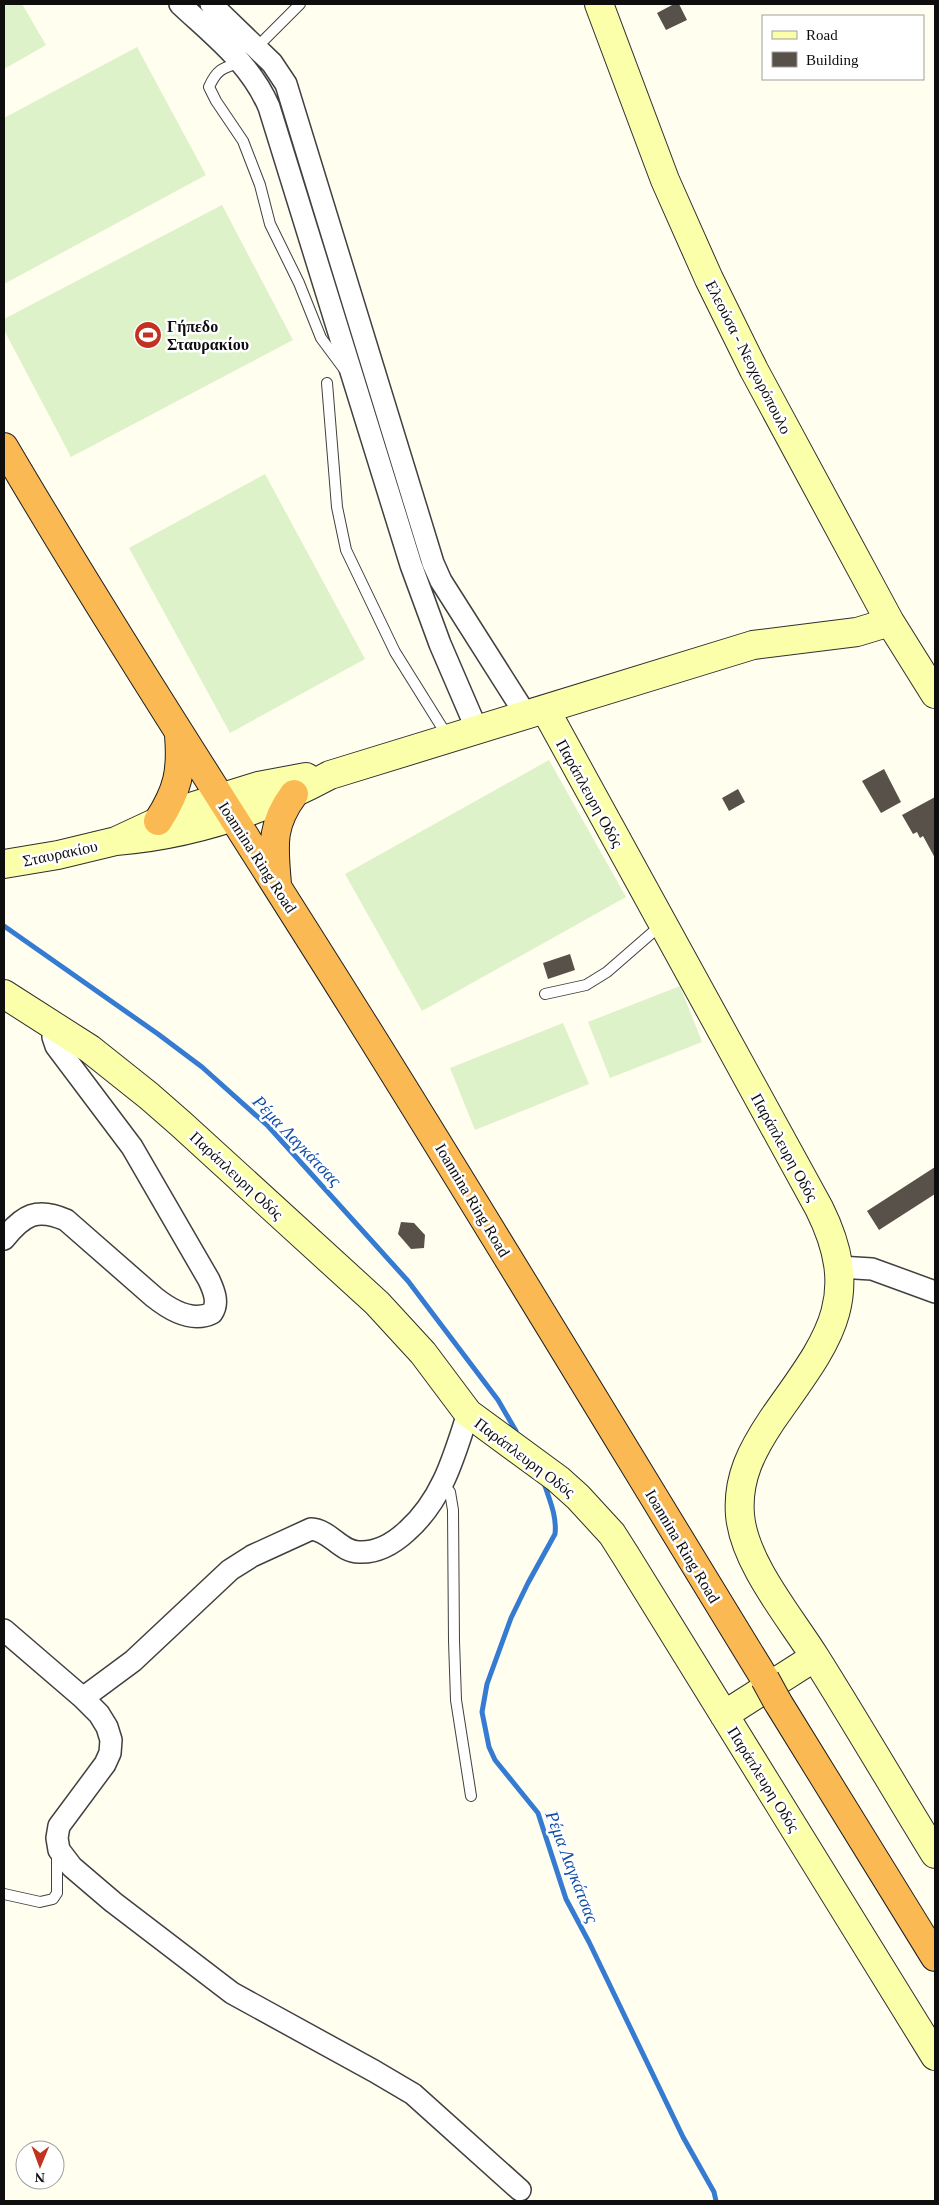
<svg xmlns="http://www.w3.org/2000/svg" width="939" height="2205" font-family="'Times New Roman',serif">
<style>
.pitch{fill:#ddf2c9}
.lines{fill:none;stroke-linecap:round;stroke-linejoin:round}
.stream{stroke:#357bd2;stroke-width:5}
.building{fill:#57514a}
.lane-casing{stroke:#414141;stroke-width:12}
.street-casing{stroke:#414141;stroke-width:24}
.secondary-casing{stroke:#303030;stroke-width:30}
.highway-casing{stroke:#1f1f1f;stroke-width:30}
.lane{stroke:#fff;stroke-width:10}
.street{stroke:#fff;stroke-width:21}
.secondary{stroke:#fbffaa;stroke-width:28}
.highway{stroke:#fab952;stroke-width:28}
.highway-bridge-casing{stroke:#1f1f1f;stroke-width:30;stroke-linecap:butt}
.highway-bridge{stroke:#fab952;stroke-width:28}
.labels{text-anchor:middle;stroke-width:5;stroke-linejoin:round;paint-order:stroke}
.poi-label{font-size:16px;font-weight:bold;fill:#0e0e0e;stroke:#fff;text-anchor:start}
.street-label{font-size:16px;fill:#0e0e0e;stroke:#fff}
.water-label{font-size:18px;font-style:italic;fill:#124ea5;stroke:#fff}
</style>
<rect width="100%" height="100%" fill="#fffeef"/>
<path class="pitch" d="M4 4H22L46 45 4 69Z
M137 47 206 175 4 284V118Z
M222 205 293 340 71 457 4 330V319Z
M265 474 365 659 230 733 129 548Z
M549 760 626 897 422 1011 345 874Z
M680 986 702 1042 610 1078 588 1022Z
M563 1023 589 1084 475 1130 450 1068Z"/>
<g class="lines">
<path class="stream" d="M4 926 158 1034 202 1067 268 1126 408 1281 498 1400 516 1431
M545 1486C550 1501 557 1517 555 1534L528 1583 511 1618 487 1684 482 1712 489 1747 495 1760 538 1813 566 1899 589 1942 683 2137 714 2192 716 2201"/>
</g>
<path class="building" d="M674 4H679L687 20 666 30 657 13Z
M884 769 901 802 881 813 862 781Z
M738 789 745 802 729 811 722 798Z
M935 797V858L923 836 920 838 917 832 913 834 902 815Z
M570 954 575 970 548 979 543 963Z
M935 1167V1194L879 1230 867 1211Z
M401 1222 414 1223 425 1235 424 1248 411 1249 398 1234Z"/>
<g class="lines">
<g class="lane-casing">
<path id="lane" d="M255 49 300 4
M241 62C223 68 217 69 209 87L216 101 243 141 260 185 270 224 299 283 321 338 344 369
M327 383 337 507 346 550 395 652 448 737
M545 994 586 985 607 972 661 925
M443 1484 450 1492 453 1510 454 1641 456 1700 471 1796
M4 1894 40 1902 53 1899 57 1893V1853"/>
</g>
<g class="street-casing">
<path id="street" d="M180 4C214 36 250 63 269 107L411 565 440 644 477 730
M211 4 272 63 286 84 433 563 441 581 526 715
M4 1239C23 1215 37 1207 66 1220L154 1297C169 1309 192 1323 212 1313 219 1303 214 1291 209 1280L132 1147 56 1046 53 1037 56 1026
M839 1267 872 1269 935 1292
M4 1630 83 1698 99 1714 107 1727 111 1740 110 1753 105 1764 59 1826 57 1838 59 1850 72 1867 113 1902 232 1993 374 2071 413 2094 520 2190
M83 1698 133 1661 230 1570 252 1556 311 1529C330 1530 340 1552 359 1552 378 1553 393 1544 407 1531 442 1500 454 1457 468 1413"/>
</g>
<g class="secondary-casing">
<path id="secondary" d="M599 4 665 180 709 279 754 370 890 622 935 694
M545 709 819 1208C866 1302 824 1345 772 1420 752 1450 737 1478 740 1515 744 1563 790 1617 815 1657 856 1722 895 1789 935 1854
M116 841C192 835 263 811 330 775L753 645 857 632 890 622
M4 864 58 855 116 841 187 808 258 786 306 777
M4 994 90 1049 149 1096 181 1124 377 1303 423 1353 468 1413 558 1479 578 1497 612 1534 626 1556 935 2056
M724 1715 815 1657"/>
</g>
<g class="highway-casing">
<path id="highway" d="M4 447C120 644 245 834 366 1028 501 1244 632 1462 765 1679
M158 821C178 790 182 771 179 735
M277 884C274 847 270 826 294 794
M777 1701 935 1957"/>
</g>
<use href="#lane" class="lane"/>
<use href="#street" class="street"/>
<use href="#secondary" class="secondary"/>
<use href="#highway" class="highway"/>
<g class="highway-bridge-casing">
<path id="highway-bridge" d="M765 1679 777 1701"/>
</g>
<use href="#highway-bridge" class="highway-bridge"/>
</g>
<defs>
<g id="stadium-disc" transform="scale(1.4375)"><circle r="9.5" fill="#c33220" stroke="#fff"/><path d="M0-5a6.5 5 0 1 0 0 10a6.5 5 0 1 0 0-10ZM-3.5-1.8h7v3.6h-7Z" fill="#fff"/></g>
</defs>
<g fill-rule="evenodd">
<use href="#stadium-disc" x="148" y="335"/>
</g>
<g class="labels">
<g class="poi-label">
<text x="167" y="332">Γήπεδο<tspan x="167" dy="18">Σταυρακίου</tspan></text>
</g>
<g class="street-label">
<text transform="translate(749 357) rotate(63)" y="6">Ελεούσα - Νεοχωρόπουλο</text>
<text transform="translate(590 793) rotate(61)" y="6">Παράπλευρη Οδός</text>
<text transform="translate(60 853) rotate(-12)" y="6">Σταυρακίου</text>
<text transform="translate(258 857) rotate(57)" y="6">Ioannina Ring Road</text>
<text transform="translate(785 1147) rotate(61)" y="6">Παράπλευρη Οδός</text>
<text transform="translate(237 1175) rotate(43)" y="6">Παράπλευρη Οδός</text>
<text transform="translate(473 1200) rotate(59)" y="6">Ioannina Ring Road</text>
<text transform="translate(525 1457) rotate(37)" y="6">Παράπλευρη Οδός</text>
<text transform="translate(683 1546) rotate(59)" y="6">Ioannina Ring Road</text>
<text transform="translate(764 1779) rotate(58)" y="6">Παράπλευρη Οδός</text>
</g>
<g class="water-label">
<text transform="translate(297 1141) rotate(46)" y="6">Ρέμα Λαγκάτσας</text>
<text transform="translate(572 1867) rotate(69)" y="6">Ρέμα Λαγκάτσας</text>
</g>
</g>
<rect width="939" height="2205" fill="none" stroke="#0e0e0e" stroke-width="10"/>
<rect x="762" y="15" width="162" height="65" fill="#ffffff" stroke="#9f9f9f"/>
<rect x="772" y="31" width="25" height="8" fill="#fbffaa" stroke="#9f9f9f"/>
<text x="806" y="40" font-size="15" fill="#0e0e0e">Road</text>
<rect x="772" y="52" width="25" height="15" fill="#57514a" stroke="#9f9f9f"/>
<text x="806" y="65" font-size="15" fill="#0e0e0e">Building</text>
<g transform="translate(40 2165) rotate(181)"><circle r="24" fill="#ffffff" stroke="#9f9f9f"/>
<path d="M0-4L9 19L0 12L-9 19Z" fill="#c33220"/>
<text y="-8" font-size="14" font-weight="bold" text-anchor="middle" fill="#0e0e0e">N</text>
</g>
</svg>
